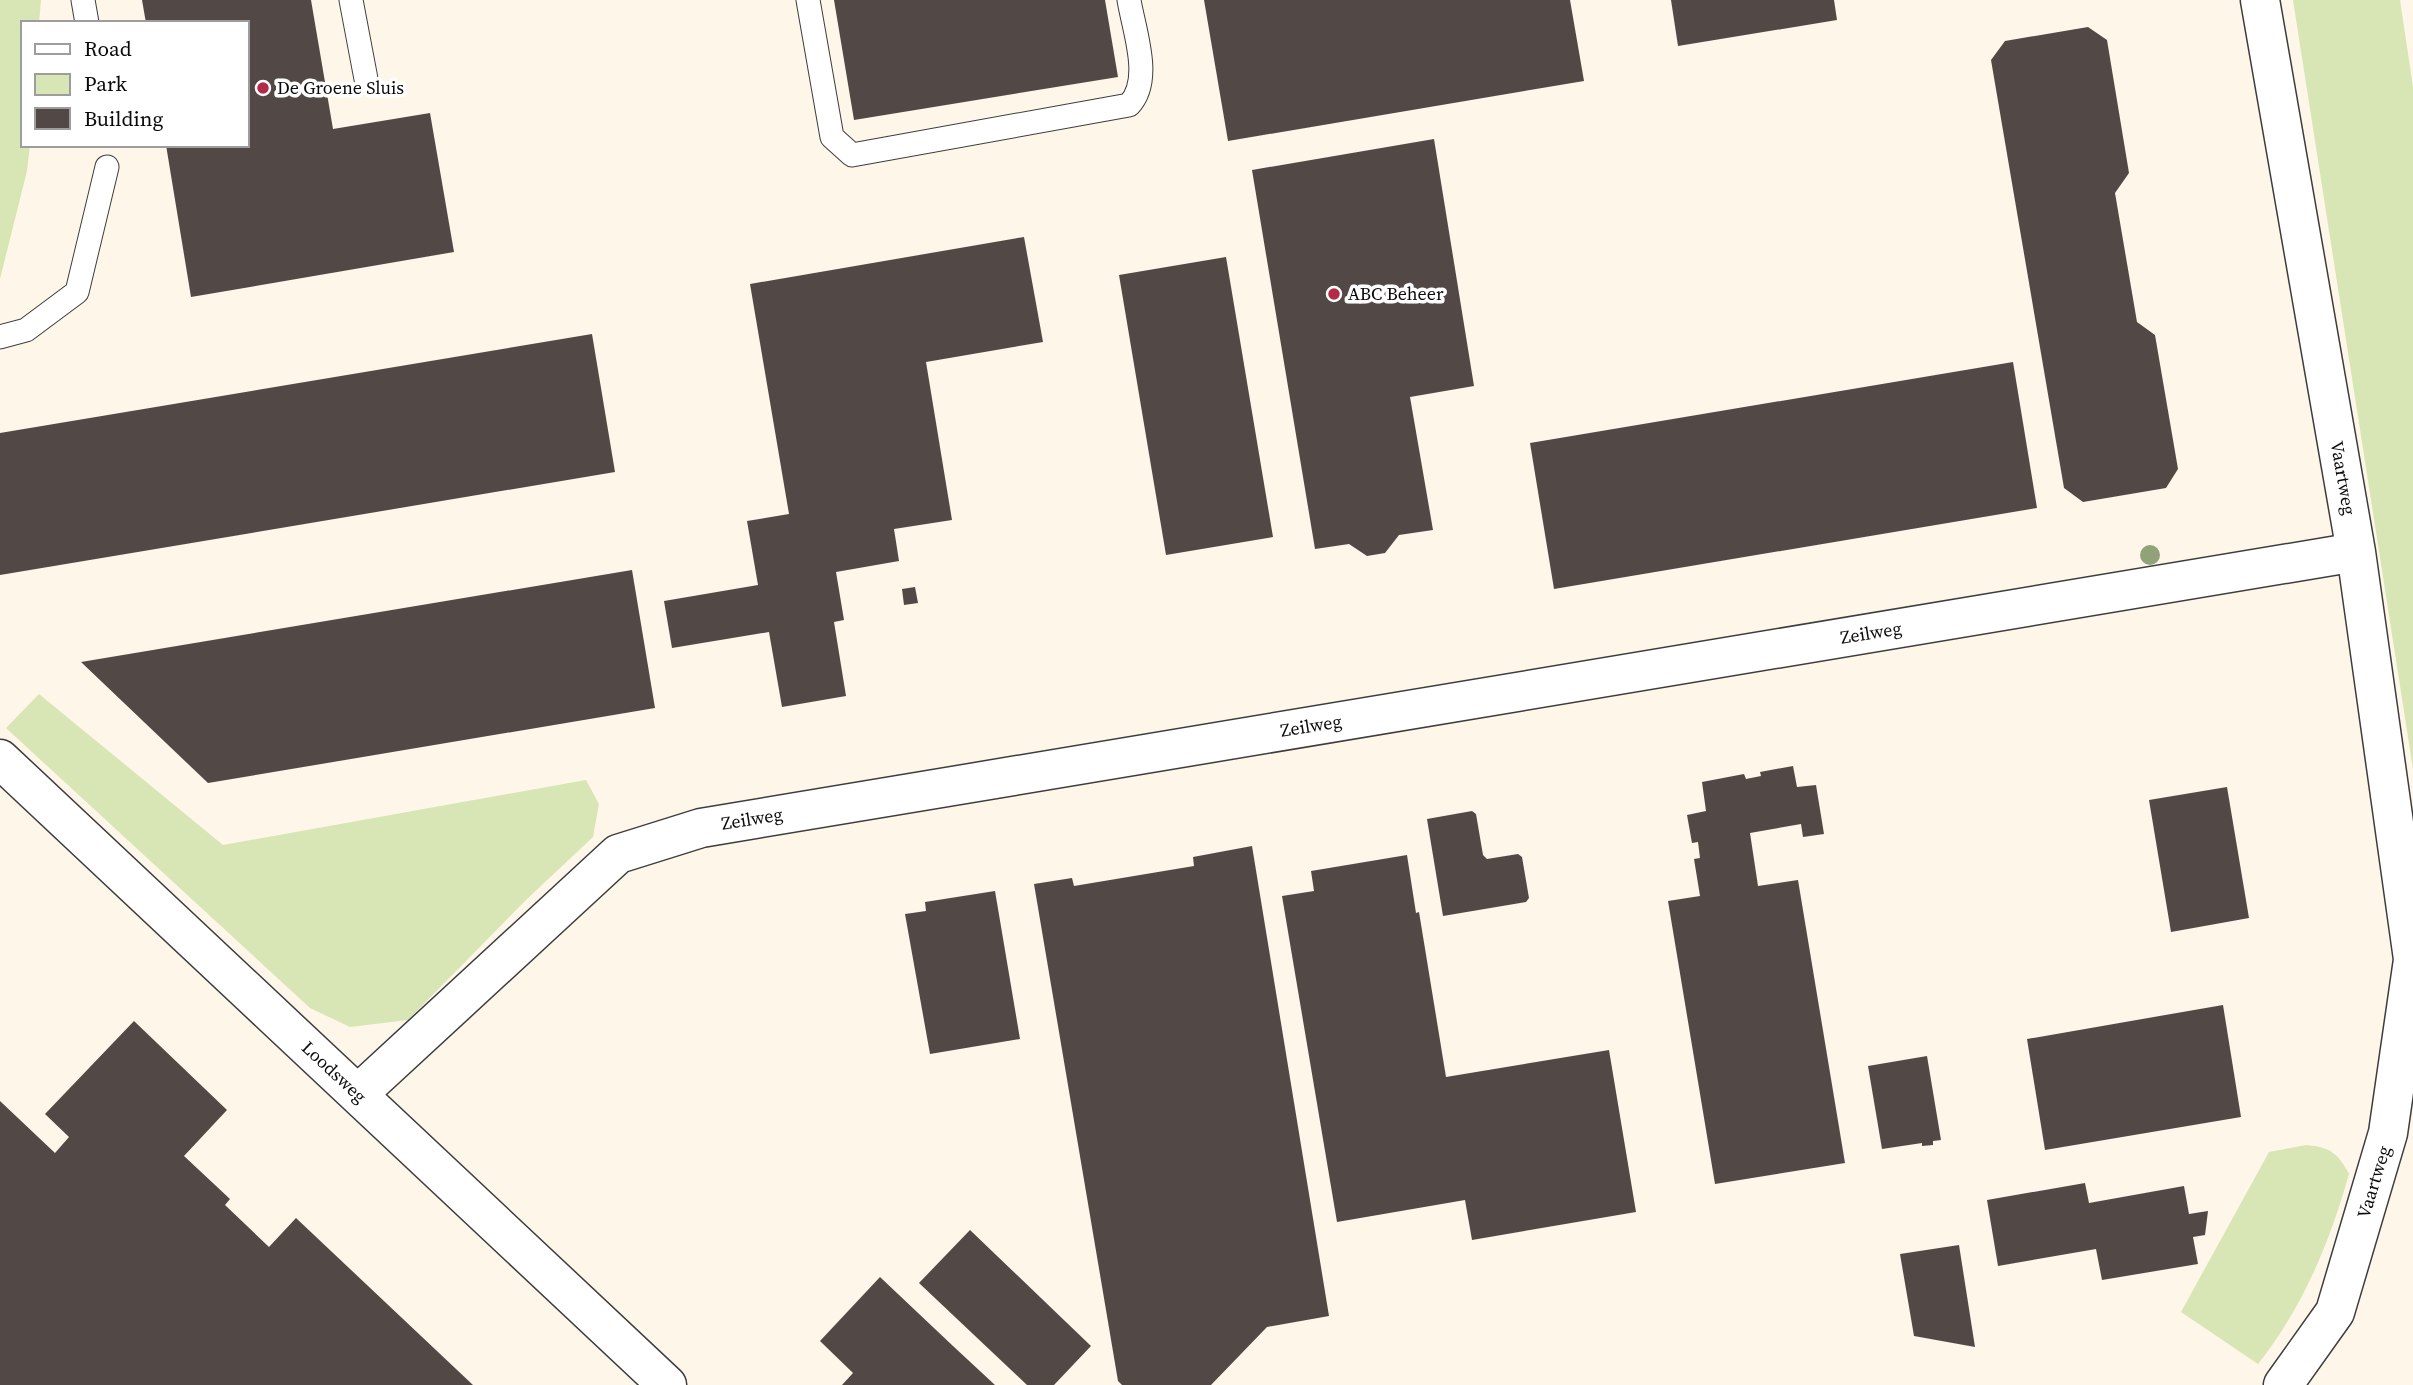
<svg xmlns="http://www.w3.org/2000/svg" width="2413" height="1385" font-family="'Source Serif 4',serif">
<style>
.green{fill:#d7e6b4}
.building{fill:#524947}
.lines{fill:none;stroke-linecap:round;stroke-linejoin:round}
.lane-casing{stroke:#3d3d3d;stroke-width:25}
.street-casing{stroke:#3d3d3d;stroke-width:41}
.lane{stroke:#fff;stroke-width:23}
.street{stroke:#fff;stroke-width:38}
.tree{fill:#91a279}
.poi-dot{fill:#b32949;stroke:#fff;stroke-width:2.5}
.labels{text-anchor:middle;stroke-width:7;stroke-linejoin:round;paint-order:stroke}
.poi-label{font-size:18px;fill:#0a0a0a;stroke:#fff;text-anchor:start}
.street-label{font-size:18px;fill:#0a0a0a;stroke:#fff}
</style>
<rect width="100%" height="100%" fill="#fef6e8"/>
<path class="green" d="M0 0H41L39 23H23V145H30L27 171 0 279Z
M2293 0H2400L2413 87V769Z
M39 694 223 845 586 780 599 804 593 837 527 899 408 1020 350 1027 310 1008 6 728Z
M2306 1145C2330 1147 2338 1153 2349 1174 2329 1244 2303 1307 2258 1364L2181 1312 2269 1152Z"/>
<path class="building" d="M142 0H311L333 129 430 113 454 252 191 297 166 145H247V23H146Z
M834 0H1105L1118 77 854 120Z
M1204 0H1570L1584 81 1228 141Z
M1671 0H1834L1837 20 1678 46Z
M2088 27 2107 40 2129 173 2115 193 2137 322 2155 335 2178 469 2166 488 2083 502 2064 488 1991 60 2005 41Z
M1434 139 1474 386 1410 397 1433 530 1399 535 1385 553 1367 556 1349 544 1315 549 1252 170Z
M1024 237 1043 342 926 362 952 520 894 529 899 561 836 572 844 620 834 622 846 696 782 707 769 632 672 648 664 601 758 585 747 521 789 514 750 284Z
M1226 257 1273 537 1166 555 1119 275Z
M592 334 615 472 0 575V433Z
M2013 362 2037 508 1554 589 1530 443Z
M632 570 655 708 208 783 81 662Z
M915 587 918 603 904 605 902 589Z
M1793 766 1797 787 1816 785 1824 834 1803 837 1801 824 1750 833 1758 886 1798 880 1845 1163 1715 1184 1668 901 1700 896 1694 859 1700 858 1698 842 1692 843 1687 815 1706 811 1702 782 1744 774 1746 779 1761 776 1760 772Z
M2227 787 2249 918 2171 932 2149 800Z
M1472 811 1476 814 1483 855 1487 859 1518 854 1522 857 1529 898 1526 902 1443 916 1427 819Z
M1252 846 1329 1316 1267 1327 1211 1385H1122L1118 1381 1034 884 1072 878 1074 886 1194 866 1193 857Z
M1407 855 1416 913 1419 912 1446 1077 1609 1050 1636 1212 1472 1240 1465 1200 1337 1222 1282 896 1314 891 1311 871Z
M995 891 1020 1039 930 1054 905 914 926 911 925 902Z
M2223 1005 2241 1117 2045 1150 2027 1039Z
M134 1021 227 1110 184 1156 230 1199 225 1205 269 1247 296 1218 473 1385H0V1101L55 1153 69 1137 45 1114Z
M1927 1056 1941 1140 1933 1141V1145L1922 1146V1143L1882 1149 1868 1066Z
M2085 1183 2089 1203 2184 1186 2189 1214 2208 1211 2205 1235 2193 1237 2198 1264 2102 1280 2096 1249 1998 1266 1987 1200Z
M970 1230 1091 1346 1054 1385H1027L919 1283Z
M1959 1245 1975 1347 1914 1336 1900 1254Z
M880 1277 953 1346 995 1385H842L853 1373 820 1341Z"/>
<g class="lines">
<g class="lane-casing">
<path id="lane" d="M83 0 87 23
M351 0 366 79
M808 0 832 137 852 155 1129 105C1153 80 1134 31 1129 0
M0 337 26 330 77 292 107 167"/>
</g>
<g class="street-casing">
<path id="street" d="M2260 0 2356 552 2413 959
M0 759 667 1385
M358 1094 618 854 701 828 2356 552
M2283 1385 2335 1312 2388 1133 2413 960"/>
</g>
<use href="#lane" class="lane"/>
<use href="#street" class="street"/>
</g>
<circle class="tree" cx="2150" cy="555" r="10"/>
<g class="poi-dot">
<circle cx="263" cy="88" r="7"/>
<circle cx="1334" cy="294" r="7"/>
</g>
<g class="labels">
<g class="poi-label">
<text x="277" y="94">De Groene Sluis</text>
<text x="1348" y="300">ABC Beheer</text>
</g>
<g class="street-label">
<text transform="translate(2343 478) rotate(80)" y="6">Vaartweg</text>
<text transform="translate(1871 633) rotate(-9)" y="6">Zeilweg</text>
<text transform="translate(1311 726) rotate(-9)" y="6">Zeilweg</text>
<text transform="translate(752 819) rotate(-9)" y="6">Zeilweg</text>
<text transform="translate(334 1072) rotate(43)" y="6">Loodsweg</text>
<text transform="translate(2374 1182) rotate(-73)" y="6">Vaartweg</text>
</g>
</g>
<rect x="21" y="21" width="228" height="126" fill="#ffffff" stroke="#9d9d9d" stroke-width="2"/>
<rect x="35" y="44" width="35" height="10" fill="#ffffff" stroke="#9d9d9d" stroke-width="2"/>
<text x="84" y="56" font-size="21" fill="#0a0a0a">Road</text>
<rect x="35" y="74" width="35" height="21" fill="#d7e6b4" stroke="#9d9d9d" stroke-width="2"/>
<text x="84" y="91" font-size="21" fill="#0a0a0a">Park</text>
<rect x="35" y="108" width="35" height="21" fill="#524947" stroke="#9d9d9d" stroke-width="2"/>
<text x="84" y="126" font-size="21" fill="#0a0a0a">Building</text>
</svg>
